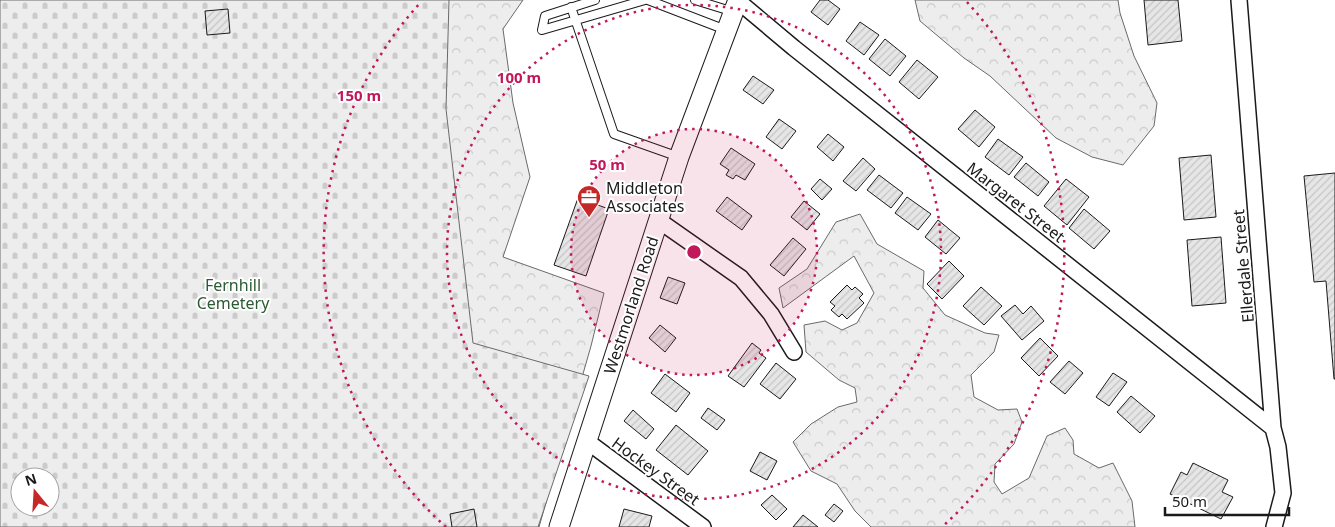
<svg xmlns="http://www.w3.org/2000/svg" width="1335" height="527" font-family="'Noto Sans',sans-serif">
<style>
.forest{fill:url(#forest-crowns);stroke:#6a6a6a}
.cemetery{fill:url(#cemetery-stones);stroke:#6a6a6a;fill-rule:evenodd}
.building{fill:url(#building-hatch);stroke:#1a1a1a}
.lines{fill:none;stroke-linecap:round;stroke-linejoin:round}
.service-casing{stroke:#1a1a1a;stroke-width:10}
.minor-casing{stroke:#1a1a1a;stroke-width:18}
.tertiary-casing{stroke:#1a1a1a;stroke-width:21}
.service{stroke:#fff;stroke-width:8}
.minor{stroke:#fff;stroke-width:15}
.tertiary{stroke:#fff;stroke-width:19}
.ring{fill:none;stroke:#c2185b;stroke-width:2.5;stroke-dasharray:2.5 5}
.labels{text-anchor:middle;stroke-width:4;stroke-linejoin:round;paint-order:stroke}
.poi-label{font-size:16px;fill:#1a1a1a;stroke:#fff;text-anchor:start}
.street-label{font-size:16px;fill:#1a1a1a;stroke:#fff}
.park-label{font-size:16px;fill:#2b5a34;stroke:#fff}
.centre{fill:#c2185b;stroke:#fff;stroke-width:2.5}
.ring-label{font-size:15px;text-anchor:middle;font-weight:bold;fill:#c2185b;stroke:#fff;stroke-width:4;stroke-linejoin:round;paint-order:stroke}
</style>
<defs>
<pattern id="forest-crowns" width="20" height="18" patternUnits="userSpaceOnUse" patternTransform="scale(1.25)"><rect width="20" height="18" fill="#ededed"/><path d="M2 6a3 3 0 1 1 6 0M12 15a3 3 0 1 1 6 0" fill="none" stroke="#cbcbcb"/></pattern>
<pattern id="cemetery-stones" width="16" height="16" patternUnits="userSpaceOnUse" patternTransform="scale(1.25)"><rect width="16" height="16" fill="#ededed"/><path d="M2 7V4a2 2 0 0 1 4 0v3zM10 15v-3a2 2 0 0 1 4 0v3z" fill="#cbcbcb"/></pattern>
<pattern id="building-hatch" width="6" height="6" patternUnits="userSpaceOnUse" patternTransform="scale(1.25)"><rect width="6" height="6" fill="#e6e6e6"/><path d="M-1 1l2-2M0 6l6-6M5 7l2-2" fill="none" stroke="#c5c5c5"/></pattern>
</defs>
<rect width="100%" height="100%" fill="#fff"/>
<path class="forest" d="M376 0H523L503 29 513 103 530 177 503 257 604 293 591 346 539 527H493Z
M915 0H1118L1120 13 1134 56 1157 103 1154 126 1123 165 1092 157 1056 138 990 76 964 58 920 21Z
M860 214 877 244 924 271 923 288 945 315 985 333 999 335 994 352 971 375 974 397 998 410 1017 409 1022 422 1014 444 995 464 994 482 1002 494 1029 478 1047 436 1065 428 1073 440 1074 454 1099 468 1113 463 1132 501 1135 527H871L855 511 837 484 811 471 793 442 811 424 838 407 857 402 855 388 839 380 806 352 804 325 825 321 842 330 857 323 874 293 854 256 783 308 779 288 807 269 836 222Z"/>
<path class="cemetery" d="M0 0H449L446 109 473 343 589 376 538 527H0ZM20 477H50V507H20Z"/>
<path class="building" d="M820 0H828L840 9 828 25 811 12Z
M1144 0H1178L1182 41 1148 45Z
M228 9 230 33 207 35 205 11Z
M860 22 879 35 864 55 846 41Z
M885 39 906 56 890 76 869 59Z
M917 60 938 77 919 99 899 82Z
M753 76 774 90 763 104 743 90Z
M975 110 995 127 979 147 958 129Z
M779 119 796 131 782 149 766 137Z
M828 134 844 147 833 161 817 147Z
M998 139 1023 157 1009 175 985 157Z
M731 148 755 164 745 180 736 175 733 179 726 175 729 170 720 164Z
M1211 155 1216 217 1184 220 1179 158Z
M863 158 875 169 856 191 843 181Z
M1026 163 1049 182 1038 196 1014 177Z
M1335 173V379H1334L1326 281 1314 282 1304 176Z
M879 175 903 193 891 208 867 190Z
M820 179 832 189 822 200 811 189Z
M1066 179 1089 197 1067 225 1044 206Z
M727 197 752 216 742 230 716 211Z
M907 197 931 214 918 230 895 213Z
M578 198 609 209 586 276 554 265Z
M804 201 820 214 807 230 791 217Z
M1084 209 1110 231 1094 249 1069 228Z
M938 220 960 238 946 254 925 237Z
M1221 237 1226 303 1192 306 1187 240Z
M793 238 806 249 784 276 770 265Z
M949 261 964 276 942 299 927 284Z
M668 277 685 283 677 304 660 298Z
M847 285 852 290 855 287 863 294 859 298 864 303 847 319 842 314 839 317 831 310 835 306 830 302Z
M981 287 1002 306 984 325 963 306Z
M1015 305 1023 314 1031 306 1044 321 1022 340 1001 316Z
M660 325 676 338 665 352 649 338Z
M1040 338 1058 356 1039 376 1021 358Z
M752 343 761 350 759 353 766 358 744 387 728 376Z
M1069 361 1083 373 1065 394 1050 382Z
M776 363 796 379 780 399 760 384Z
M1113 373 1127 382 1109 406 1096 397Z
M665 374 690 393 676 412 651 393Z
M1131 396 1155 416 1140 433 1117 412Z
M708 408 725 420 717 430 701 418Z
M633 410 654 429 646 439 624 421Z
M676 425 708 451 688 475 656 450Z
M760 452 777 461 767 480 750 471Z
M1193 463 1228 480 1222 492 1233 497 1221 519 1170 494 1181 472 1187 475Z
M772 495 787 509 776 520 761 505Z
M834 504 843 511 834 522 825 515Z
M474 509 477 527H452L450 514Z
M624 509 652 516 649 527H619Z
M803 515 818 527H793Z"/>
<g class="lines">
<g class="service-casing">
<path id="service" d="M595 0 545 16 542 30 645 0
M648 0 726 30
M695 0 734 12
M571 7 614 134 679 157"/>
</g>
<g class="minor-casing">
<path id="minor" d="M1239 0 1273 428 1278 447 1283 493 1274 527
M738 1 794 48 1273 428
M658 220 741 278 771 314 794 352
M588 442 703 527"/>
</g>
<g class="tertiary-casing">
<path id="tertiary" d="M559 527 679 157 738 0"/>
</g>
<use href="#service" class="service"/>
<use href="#minor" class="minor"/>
<use href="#tertiary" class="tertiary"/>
</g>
<circle cx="694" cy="252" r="123" fill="#c2185b" fill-opacity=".12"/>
<g class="ring">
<circle cx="694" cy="252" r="123"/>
<circle cx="694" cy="252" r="247"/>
<path d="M446 527A370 370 0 0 1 421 2M967 2A370 370 0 0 1 942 527"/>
</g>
<defs>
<g id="office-pin" transform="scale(1.25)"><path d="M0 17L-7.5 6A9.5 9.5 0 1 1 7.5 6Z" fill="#c62828" stroke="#fff"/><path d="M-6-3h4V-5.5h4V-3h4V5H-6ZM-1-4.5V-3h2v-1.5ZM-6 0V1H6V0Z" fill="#fff"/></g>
</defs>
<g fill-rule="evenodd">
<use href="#office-pin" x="589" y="197"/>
</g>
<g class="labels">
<g class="poi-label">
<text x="606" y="194">Middleton<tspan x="606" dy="18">Associates</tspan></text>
</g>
<g class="street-label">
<text transform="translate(1016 202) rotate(38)" y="6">Margaret Street</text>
<text transform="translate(1243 266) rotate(-95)" y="6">Ellerdale Street</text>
<text transform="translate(631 305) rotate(-72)" y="6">Westmorland Road</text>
<text transform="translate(656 471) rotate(36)" y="6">Hockey Street</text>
</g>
<g class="park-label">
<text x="233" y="291">Fernhill<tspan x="233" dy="18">Cemetery</tspan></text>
</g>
</g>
<circle cx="694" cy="252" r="8" class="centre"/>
<g class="ring-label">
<text x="519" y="83">100 m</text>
<text x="359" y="101">150 m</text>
<text x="607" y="170">50 m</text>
</g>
<g transform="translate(35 492) rotate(342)"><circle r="24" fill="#ffffff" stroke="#a3a3a3"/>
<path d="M0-4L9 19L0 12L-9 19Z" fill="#c62828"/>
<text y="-8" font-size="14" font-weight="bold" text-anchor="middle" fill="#1a1a1a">N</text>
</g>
<path d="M1165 507v8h124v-8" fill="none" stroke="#1a1a1a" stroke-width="2.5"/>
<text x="1172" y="507" font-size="15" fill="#1a1a1a" stroke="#ffffff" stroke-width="4" paint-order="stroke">50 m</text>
</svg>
